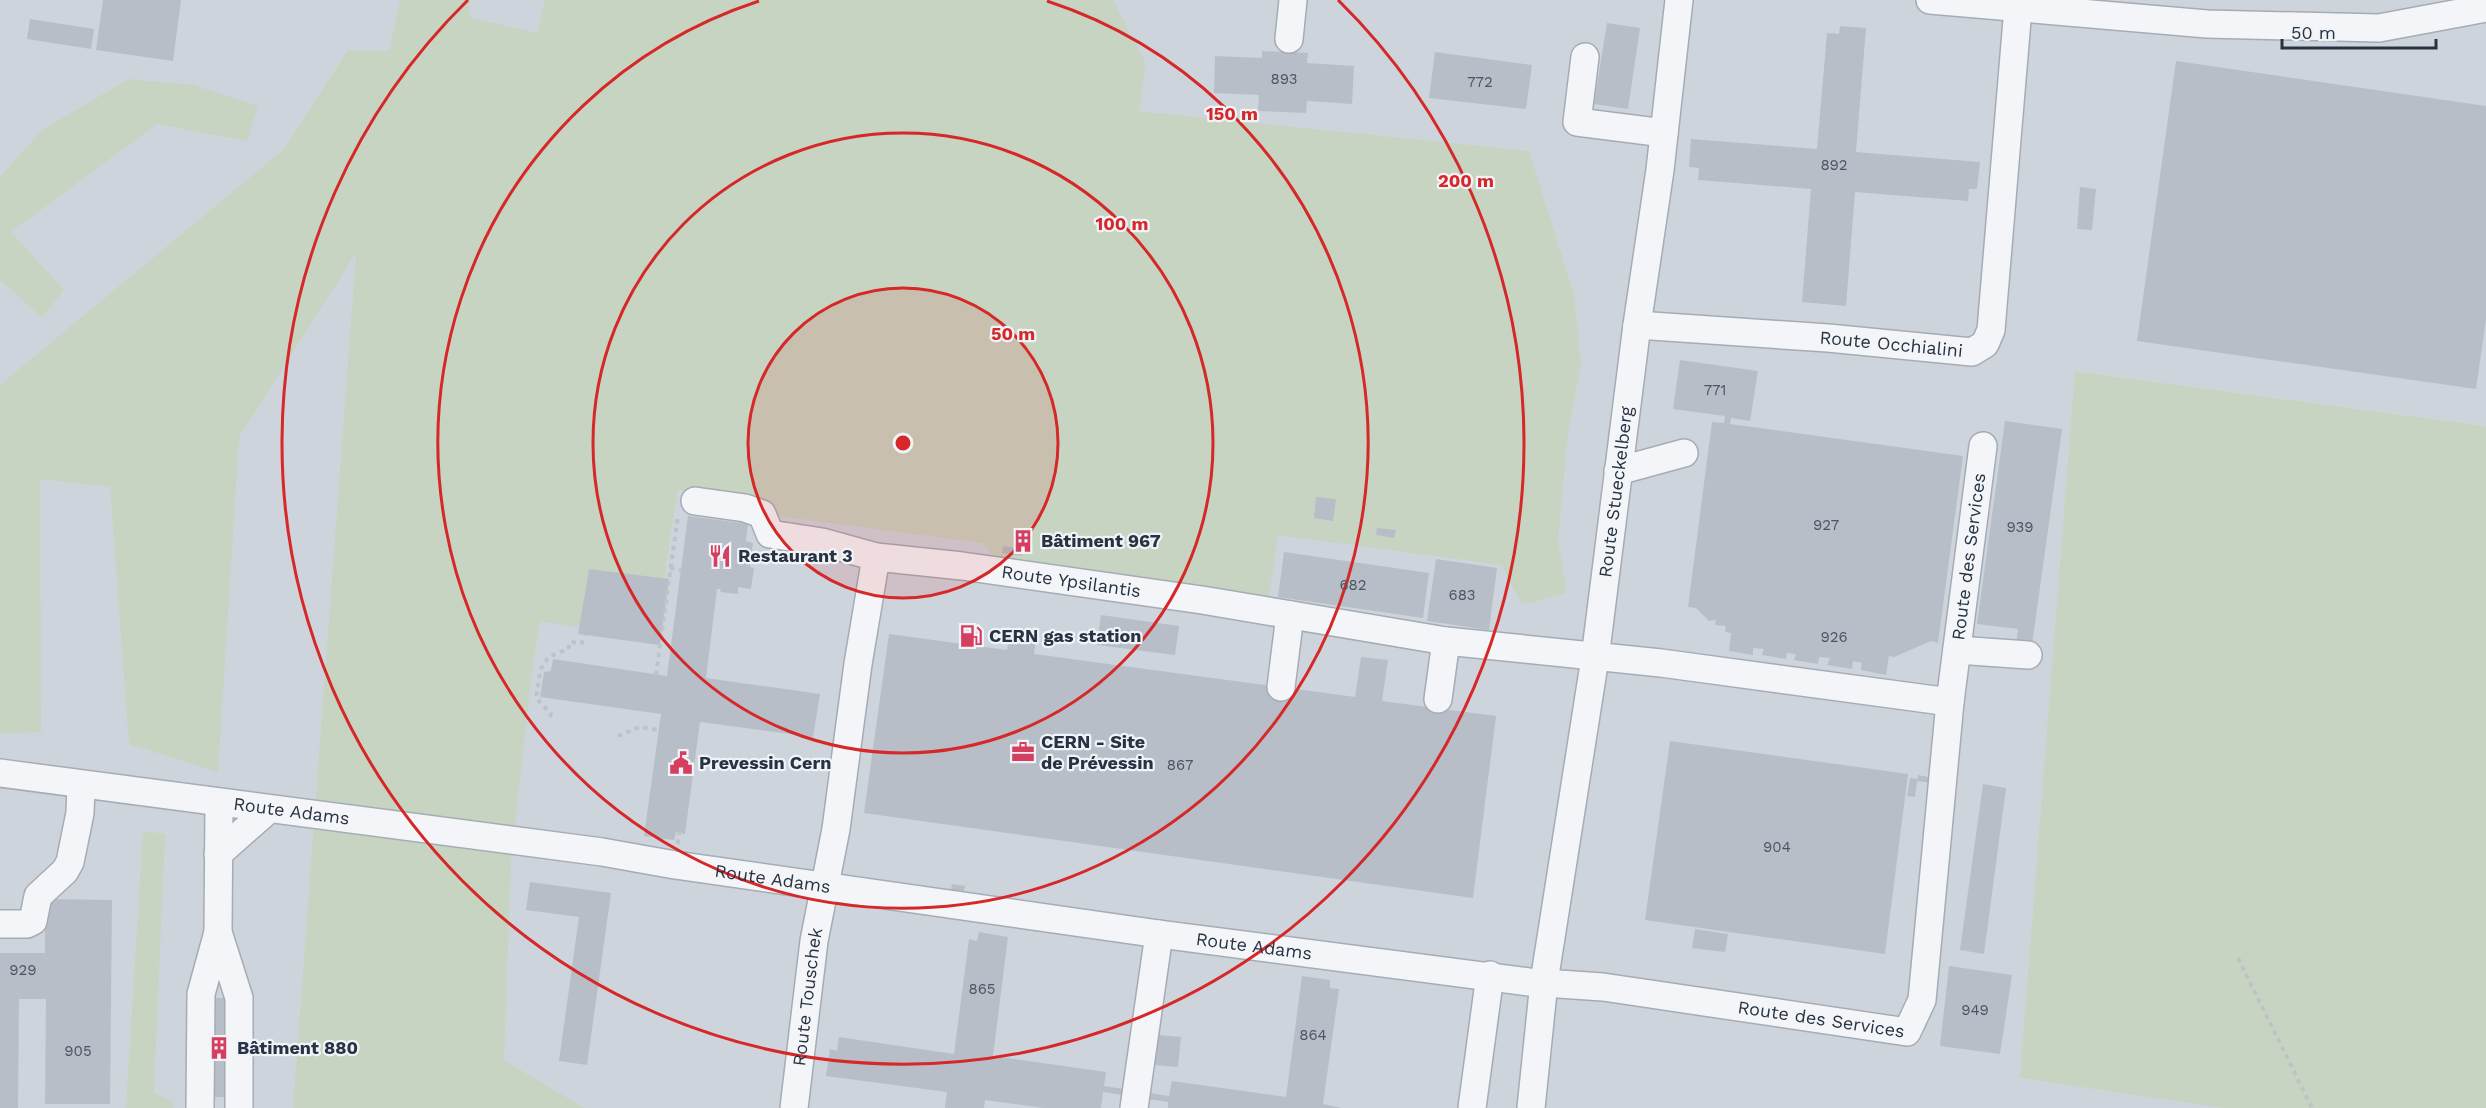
<svg xmlns="http://www.w3.org/2000/svg" width="2486" height="1108" font-family="'Work Sans',sans-serif">
<style>
.built{fill:#ced4dc}
.green{fill:#c7d4c1}
.building{fill:#b7bec7}
.lines{fill:none;stroke-linecap:round;stroke-linejoin:round}
.minor-casing{stroke:#a5acb4;stroke-width:30}
.path{stroke:#bec3c9;stroke-width:4;stroke-dasharray:4.5 4.5;stroke-linecap:butt}
.minor{stroke:#f3f5f8;stroke-width:27}
.ring{fill:none;stroke:#d62828;stroke-width:3}
.labels{text-anchor:middle;stroke-width:4.5;stroke-linejoin:round;paint-order:stroke}
.number-label{font-size:15px;fill:#4b5663}
.street-label{font-size:18px;fill:#273342;stroke:#f0f3f7}
.poi-label{font-size:18px;font-weight:bold;fill:#273342;stroke:#f0f3f7;text-anchor:start}
.centre{fill:#d62828;stroke:#f0f3f7;stroke-width:3}
.ring-label{font-size:18px;text-anchor:middle;font-weight:bold;fill:#d62828;stroke:#f0f3f7;stroke-width:4.5;stroke-linejoin:round;paint-order:stroke}
</style>
<rect width="100%" height="100%" fill="#e0e5ea"/>
<path class="built" d="M0 0H2486V426L2075 371 2225 1108H0Z"/>
<path class="green" d="M400 0H471L469 17 537 33 545 0H1113L1146 64 1139 111 1529 151 1574 295 1581 364 1568 432 1558 540 1567 593 1522 605 1502 565 1278 535 1269 597 998 562 983 543 771 515 762 503 678 490 664 579 589 569 579 627 540 621 531 679 511 862 504 1060 584 1108H293L356 253 239 437 218 772 129 744 110 487 40 479 41 732 0 734V385L284 149 348 50 389 51Z
M129 79 193 85 258 106 247 141 157 124 11 232 64 290 42 318 0 280V177L42 130Z
M2075 371 2486 426V1108H2225L2020 1078Z
M143 831 165 834 154 1093 171 1100 173 1108H126Z"/>
<path class="building" d="M103 0H181L173 61 96 50Z
M30 19 94 29 91 49 27 39Z
M1607 23 1640 28 1628 109 1594 104Z
M1840 26 1866 28 1856 152 1980 162 1977 189H1969L1968 201 1855 192 1846 306 1802 302 1811 189 1698 180 1699 168 1689 167 1691 139 1817 149 1827 33 1839 34Z
M1262 51 1308 53 1307 63 1354 66 1352 104 1307 101 1306 113 1258 111 1259 95 1214 93 1215 56 1262 58Z
M1435 52 1532 65 1526 109 1429 98Z
M2176 61 2486 106V320L2476 389 2137 341Z
M2080 187 2096 189 2092 230 2077 229Z
M1680 360 1758 371 1750 421 1731 418 1730 424 1963 456 1938 643 1931 641 1894 657 1889 656 1886 675 1861 670 1862 663 1853 661 1852 669 1827 665 1830 658 1819 657 1818 664 1794 660 1796 654 1787 653 1786 659 1762 655 1764 649 1753 648V655L1729 651 1731 633 1725 632 1726 626 1715 625 1716 620 1709 621 1696 608 1688 607 1712 422 1724 423 1725 416 1673 409Z
M2005 421 2062 429 2032 645 2016 643 2018 629 1977 624Z
M1316 497 1336 499 1333 521 1314 518Z
M688 516 748 524 746 541 753 543 750 567 754 568 751 589 738 587V594L720 592 721 589H717L706 678 820 694 813 737 700 722 685 834 676 832 674 840 644 836 661 714 540 697 544 672 551 671 553 659 667 676Z
M1377 528 1396 530 1394 538 1376 535Z
M1014 534 1033 537 1032 547 1013 545Z
M1003 546 1023 549 1022 556 1002 553Z
M1284 552 1429 573 1423 618 1278 597Z
M1436 559 1497 568 1489 630 1427 621Z
M589 569 669 579 660 645 578 634Z
M1101 615 1179 626 1175 655 1097 645Z
M1011 627 1037 630 1034 654 1355 697 1361 657 1388 660 1382 701 1496 716 1473 898 864 813 889 634 1007 650Z
M960 633 980 636 979 643 959 641Z
M1670 741 1908 774 1885 954 1645 920Z
M1918 775 1933 778 1932 783 1917 781 1915 797 1907 796 1910 778 1918 779Z
M1983 784 2006 788 1984 954 1960 950Z
M530 882 611 893 587 1065 559 1061 579 917 526 910Z
M952 884 965 886 964 891 951 890Z
M45 899 112 900 110 1104H45L46 999H19L18 1108H0V953H45Z
M1695 929 1728 934 1725 952 1692 948Z
M979 932 1008 937 993 1056 1106 1072 1104 1086 1169 1096 1172 1081 1286 1097 1302 976 1330 980V988L1339 989 1323 1104 1342 1108H1168V1102L1103 1092 1101 1108H1044L985 1100 984 1108H945L947 1092 826 1076 830 1049 837 1051 839 1037 954 1054 969 939 977 941Z
M1949 966 2012 975 2000 1054 1940 1046Z
M209 998H229L228 1097H209Z
M1157 1035 1181 1037 1178 1067 1154 1065Z"/>
<g class="lines">
<g class="minor-casing">
<g id="minor">
<path d="M1930 0 2207 24 2379 28 2486 8"/>
<path d="M1289 39 1293 0"/>
<path d="M1585 57 1577 122 1664 133"/>
<path id="s1" d="M1637 325 1828 338 1972 352 1985 344 1991 330 2018 8"/>
<path d="M1618 471 1684 453"/>
<path d="M695 501 745 508 762 514 770 534 822 542 876 557"/>
<path d="M1957 650 2028 655"/>
<path d="M1281 687 1290 615"/>
<path d="M1438 699 1446 641"/>
<path id="s2" d="M0 773 602 852 675 865 1159 934 1529 982 1603 987 1907 1032 1922 1000 1950 702 1983 446"/>
<path d="M218 854 268 810"/>
<path d="M0 924H27L33 921 38 896 65 871 70 862 80 813 81 785"/>
<path d="M218 932 239 998V1108"/>
<path d="M200 1108 201 994 218 932 219 803"/>
<path id="s3" d="M794 1108 814 941 836 829 858 664 876 557 962 566 1202 600 1446 641 1661 663 1950 702"/>
<path d="M1134 1108 1159 934"/>
<path d="M1472 1108 1490 975"/>
<path id="s4" d="M1531 1108 1544 982 1595 658 1637 325 1660 170 1679 0"/>
</g>
</g>
<path class="path" d="M670 568 681 570
M656 675 678 515
M550 717 551 714 536 698C541 671 537 656 568 650L570 642 582 643 584 635
M618 736 640 727 658 730
M678 844 679 833
M2238 958 2312 1108"/>
<use href="#minor" class="minor"/>
</g>
<circle cx="903" cy="443" r="155" fill="#d62828" fill-opacity=".12"/>
<g class="ring">
<circle cx="903" cy="443" r="155"/>
<circle cx="903" cy="443" r="310"/>
<path d="M1047 1A465 465 0 1 1 759 1"/>
<path d="M1338 0A621 621 0 1 1 468 0"/>
</g>
<defs>
<g id="building-bare" transform="scale(1.8)"><path d="M-4-6H4V6H1V3H-1V6H-4ZM-2.5-4.3h1.7v1.8h-1.7ZM.8-4.3h1.7v1.8H.8ZM-2.5-1h1.7V.8h-1.7ZM.8-1h1.7V.8H.8Z" fill="#d63e60" stroke="#f0f3f7" stroke-width="2.5" paint-order="stroke"/></g>
<g id="restaurant-bare" transform="scale(1.8)"><path d="M-5-6h1v4h1v-4h1v4h1v-4h1v5L-1.5 .5V6h-2V.5L-5-1ZM5-6V6H3V1.5H1.5Q1.5-4 5-6Z" fill="#d63e60" stroke="#f0f3f7" stroke-width="2.5" paint-order="stroke"/></g>
<g id="fuel-bare" transform="scale(1.8)"><path d="M-5.5-6h7V0h2V4h1.3V-2.5L3-4.5l.8-.8L6-3V5H2.5V1h-1V6h-7ZM-4.2-4.7v3.2H.2V-4.7Z" fill="#d63e60" stroke="#f0f3f7" stroke-width="2.5" paint-order="stroke"/></g>
<g id="office-bare" transform="scale(1.8)"><path d="M-6-3h4V-5.5h4V-3h4V5H-6ZM-1-4.5V-3h2v-1.5ZM-6 0V1H6V0Z" fill="#d63e60" stroke="#f0f3f7" stroke-width="2.5" paint-order="stroke"/></g>
<g id="civic-bare" transform="scale(1.8)"><path d="M-.6-6.5H3V-4.5H.6V-3L4-1V1h2V6H-6V1h2V-1L-.6-3ZM-1.2 2.5V6h2.4V2.5Z" fill="#d63e60" stroke="#f0f3f7" stroke-width="2.5" paint-order="stroke"/></g>
</defs>
<g fill-rule="evenodd">
<use href="#building-bare" x="1023" y="541"/>
<use href="#restaurant-bare" x="720" y="556"/>
<use href="#fuel-bare" x="971" y="636"/>
<use href="#office-bare" x="1023" y="752"/>
<use href="#civic-bare" x="681" y="763"/>
<use href="#building-bare" x="219" y="1048"/>
</g>
<g class="labels">
<g class="number-label">
<text x="1284" y="84">893</text>
<text x="1480" y="87">772</text>
<text x="1834" y="170">892</text>
<text x="1715" y="395">771</text>
<text x="1826" y="530">927</text>
<text x="2020" y="532">939</text>
<text x="1353" y="590">682</text>
<text x="1462" y="600">683</text>
<text x="1834" y="642">926</text>
<text x="1180" y="770">867</text>
<text x="1777" y="852">904</text>
<text x="23" y="975">929</text>
<text x="982" y="994">865</text>
<text x="1975" y="1015">949</text>
<text x="1313" y="1040">864</text>
<text x="78" y="1056">905</text>
</g>
<g class="street-label">
<text dy="6" stroke="none"><textPath href="#s1" startOffset="255">Route Occhialini</textPath></text>
<text dy="6" stroke="none"><textPath href="#s4" startOffset="622">Route Stueckelberg</textPath></text>
<text dy="6" stroke="none"><textPath href="#s2" startOffset="2406">Route des Services</textPath></text>
<text dy="6" stroke="none"><textPath href="#s3" startOffset="754">Route Ypsilantis</textPath></text>
<text dy="6" stroke="none"><textPath href="#s2" startOffset="294">Route Adams</textPath></text>
<text dy="6" stroke="none"><textPath href="#s2" startOffset="780">Route Adams</textPath></text>
<text dy="6" stroke="none"><textPath href="#s2" startOffset="1266">Route Adams</textPath></text>
<text dy="6" stroke="none"><textPath href="#s3" startOffset="112">Route Touschek</textPath></text>
<text dy="6" stroke="none"><textPath href="#s2" startOffset="1838">Route des Services</textPath></text>
</g>
<g class="poi-label">
<text x="1041" y="547">Bâtiment 967</text>
<text x="738" y="562">Restaurant 3</text>
<text x="989" y="642">CERN gas station</text>
<text x="1041" y="748">CERN - Site<tspan x="1041" dy="21">de Prévessin</tspan></text>
<text x="699" y="769">Prevessin Cern</text>
<text x="237" y="1054">Bâtiment 880</text>
</g>
</g>
<circle cx="903" cy="443" r="9" class="centre"/>
<g class="ring-label">
<text x="1232" y="120">150 m</text>
<text x="1466" y="187">200 m</text>
<text x="1122" y="230">100 m</text>
<text x="1013" y="340">50 m</text>
</g>
<path d="M2282 39v9h154v-9" fill="none" stroke="#273342" stroke-width="3"/>
<text x="2291" y="39" font-size="18" fill="#273342" stroke="#f0f3f7" stroke-width="4.5" paint-order="stroke">50 m</text>
</svg>
